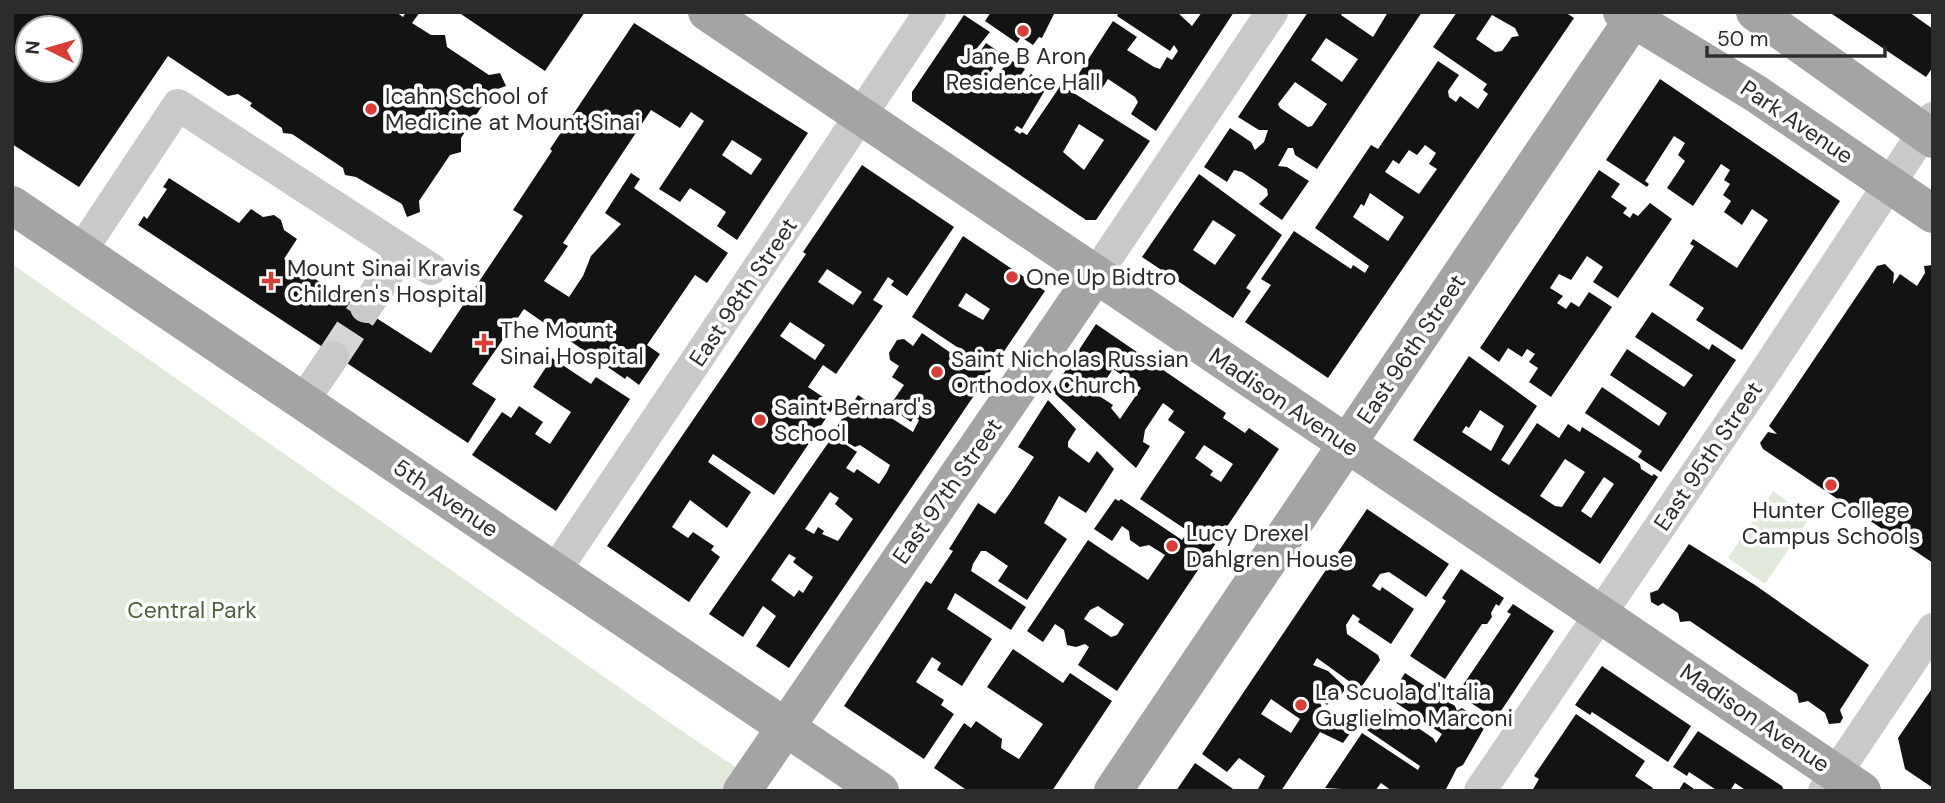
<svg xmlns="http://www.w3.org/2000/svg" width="1945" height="803" font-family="'DM Sans',sans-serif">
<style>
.green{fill:#e0e9da}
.building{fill:#131313;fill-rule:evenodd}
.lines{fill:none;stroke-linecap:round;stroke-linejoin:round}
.minor-tunnel{stroke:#d5d5d5;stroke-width:32;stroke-dasharray:32 16;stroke-linecap:butt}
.minor{stroke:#c9c9c9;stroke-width:32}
.major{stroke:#a4a4a4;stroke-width:38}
.poi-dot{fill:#d93d38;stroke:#fff;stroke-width:2.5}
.labels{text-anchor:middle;stroke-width:7;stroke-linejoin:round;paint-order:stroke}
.poi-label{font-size:23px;fill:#2c2c2c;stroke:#fff;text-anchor:start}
.street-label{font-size:23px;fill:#2c2c2c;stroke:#fff}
.park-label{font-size:23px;fill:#4b643d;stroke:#fff}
</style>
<rect width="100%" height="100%" fill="#fff"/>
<path class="green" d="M12 264 676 727 771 791H12Z
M1773 491 1810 517 1765 584 1728 558Z"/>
<path class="building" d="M12 12H396L403 17 406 12H420L412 23 431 35H445L447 47 489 75 500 73 506 86 492 91 461 138V152L450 155 419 201 420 212 407 217 402 204 356 177 345 175 343 168 292 134 283 133 282 128 250 106 252 103 238 94 228 96 168 56 79 187 12 144ZM28 28H70V70H28Z
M458 12H585L545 71Z
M991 12H1055L1042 38 1039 37 1033 45 1021 37 1017 43 985 21Z
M1119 12H1177L1192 26 1202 12H1234L1156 131 1131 114 1138 102 1135 97 1108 79 1099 93 1076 78 1113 21 1137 37 1127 50 1154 67 1160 69 1167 57 1172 60 1178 51 1174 45 1170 51 1117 16Z
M1308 12H1343L1341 15 1373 37 1388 12H1422L1317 169 1295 155 1293 148H1288L1278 166 1287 167 1309 181 1282 220 1259 204 1268 195 1267 189 1242 172 1234 170 1227 182 1204 167 1230 128 1251 142 1255 150 1264 142 1268 130H1259L1238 117ZM1326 38 1358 59 1342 82 1311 60ZM1295 82 1327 104 1312 126 1308 127 1280 108 1278 104Z
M1457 12H1565L1574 18 1328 378 1245 322 1271 285 1261 279 1294 231 1351 269 1353 265 1365 273 1369 266 1315 228 1371 145 1378 149 1438 61 1459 75 1448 91 1449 97 1456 102 1460 96 1478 109 1488 94 1483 90 1487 84 1433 47ZM1492 15 1515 28 1519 36 1512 37 1502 51 1495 52 1476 39ZM1425 145 1436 153 1429 164 1437 169 1419 194 1385 172 1393 160 1399 164 1409 150 1417 155ZM1370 193 1404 217 1388 241 1353 217 1361 204 1364 206Z
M1829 12H1909L1933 29V67L1926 77Z
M964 15 990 32 965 63 973 62 986 43 1002 54 990 73 991 78H996L1009 59 1025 69 1012 88 1013 94 1018 92 1031 74 1048 85 1022 129 1017 126 1014 130 1020 134 1022 132 1027 135 1061 85 1150 141 1096 220H1086L912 101V92ZM1079 124 1104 140 1084 170 1063 152Z
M634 23 808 133 737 240 717 226 726 212 722 209 690 188 680 202 659 189 704 121 691 112 680 128 651 110 563 243 568 246 544 281 569 297 583 276 591 256 621 224 605 213 631 173 640 179 634 188 728 253 707 283 695 275 647 345 660 354 639 385 627 376 625 379 524 309 472 384 496 399 468 443 138 225 144 216 147 219 167 189 163 187 169 178 239 223 251 209 263 217 274 215 281 220 284 230 297 239 284 259 431 353 523 216 513 210 552 151 550 149ZM732 140 762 159 751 175 722 155Z
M1660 79 1840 201 1742 350 1696 320 1704 308 1669 285 1694 246 1690 244 1693 239 1737 268 1768 220 1752 209 1742 225 1724 212 1731 201 1723 195 1730 184 1724 180 1730 170 1721 164 1693 206 1667 188 1685 161 1678 155 1685 143 1674 136 1645 181 1649 184 1647 187 1606 160Z
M862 165 954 227 907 296 891 285 894 281 888 277 873 300 883 306 836 374 823 365 808 387 835 405 774 495 713 454 708 462 751 492 727 528 690 500 672 527 688 538 693 532 714 546 711 550 720 557 689 602 607 546 806 254 803 252ZM827 269 862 292 853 305 818 282ZM790 322 825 345 815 360 780 336Z
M1599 170 1620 184 1611 197 1627 208 1623 213 1630 218 1633 213 1638 216 1650 203 1672 219 1618 298 1593 282 1603 267 1587 256 1571 280 1559 274 1550 288 1563 296 1557 303 1566 309 1571 302 1579 307 1589 292 1612 307 1551 397 1529 382 1538 368 1529 362 1535 354 1527 349 1522 357 1508 348 1499 362 1480 348Z
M1199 174 1282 235 1246 288 1251 291 1233 318 1142 257ZM1213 220 1236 235 1215 265 1193 250Z
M963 236 1045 291 789 668 756 646 776 616 763 606 743 637 709 614 833 436 857 452 846 468 854 473 857 469 879 484 887 472 890 465 860 445 855 447 848 443V436L836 428 858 395 870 403 875 402 882 412 913 432 919 420 914 416 911 422 889 407 904 385 892 377 899 366 890 360 889 353 897 340 904 339 913 346 922 333 961 360 966 353 912 317ZM966 293 990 309 983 320 958 306ZM830 492 839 498 835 504 853 519 838 541 822 534 824 531 818 527 814 534 805 529ZM789 554 796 558 793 562 813 577 803 593 799 590 794 597 771 580Z
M1885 264 1894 273 1893 284 1900 274 1917 286 1925 273 1924 266 1933 265V563L1763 449 1760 443 1768 432 1777 434 1769 426 1877 266Z
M1652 312 1709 350 1712 344 1736 360 1661 472 1638 457 1642 451 1585 413 1602 387 1659 426 1667 413 1610 375 1627 349 1684 387 1693 375 1635 337Z
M1096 324 1226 413 1223 418 1245 433 1249 428 1279 449 1117 691 1078 665 1089 647 1085 644 1076 647 1067 645 1064 630 1055 624 1043 642 1027 631 1088 540 1148 580 1154 571 1165 555 1149 545 1140 547 1130 540 1129 531 1122 526 1112 541 1094 529 1115 499 1119 501 1121 499 1182 540 1188 531 1140 499 1185 432 1168 420 1174 411 1163 403 1145 430 1143 442 1150 446 1136 468 1052 391ZM1113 369 1141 388 1120 419 1111 408 1113 405 1096 394ZM1204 445 1233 464 1221 482 1210 475 1213 471 1195 458ZM1098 606 1124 624 1117 635 1111 637 1084 619 1090 610Z
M1469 356 1537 406 1501 460 1509 465 1537 423 1559 438 1568 424 1580 432 1582 427 1640 464 1641 469 1652 476 1654 474 1658 477 1600 564 1413 440ZM1480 410 1504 426 1491 451 1462 432 1466 426 1469 428ZM1565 459 1585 472 1562 507 1555 506 1540 496ZM1604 477 1614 484 1591 518 1581 511Z
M552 358 591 384 596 377 630 399 556 511 472 455 502 412 511 418 519 406 543 422 535 434 550 444 571 412 533 387Z
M1048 400 1076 429 1068 442V447L1089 463 1097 451 1114 469 1086 513 1059 496 1044 523 1067 539 1027 600 998 581 1008 566 986 551H981L973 564 971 571 1026 607 1011 630 955 593 947 609 992 639 962 686 937 670 941 663 932 657 916 682 944 700 941 705 954 714 924 759 844 706 926 581 931 584 953 551 949 549 978 503 995 514 1010 493 1034 457 1018 447Z
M1367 509 1449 564 1426 597 1389 572 1380 574 1372 586 1380 591 1382 587 1414 609 1391 644 1358 622 1360 619 1353 614 1346 625 1347 634 1378 655 1380 660 1362 686 1357 687 1317 658 1313 665 1328 671 1346 688 1338 699 1333 696 1327 705 1319 699 1323 711 1351 732 1343 743 1320 732 1281 791H1257L1265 776 1239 758 1227 772 1202 754ZM1271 699 1300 719 1291 733 1261 714Z
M1689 544 1755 585 1869 665 1840 710 1843 718 1840 723 1829 724 1825 713 1808 701 1799 703 1797 694 1690 621 1680 622 1678 613 1663 603 1658 606 1651 602 1650 593 1658 590Z
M1461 569 1504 598 1499 606 1496 604 1491 613 1492 617 1487 624H1482L1445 679 1410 656 1446 601 1442 598Z
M1513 604 1554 631 1493 723 1485 718 1488 714 1457 694 1511 614 1507 612Z
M1013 649 1063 683 1070 673 1112 701 1052 791H968L934 768 964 723 971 728 976 721 1002 739 1001 748 1019 759 1043 724 987 687Z
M1602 666 1691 726 1668 762 1592 712 1590 715 1575 705Z
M1405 673 1455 706 1457 711 1462 708 1486 725 1463 765 1457 768 1445 791H1392L1381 783 1375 791 1325 788 1362 733 1418 770 1420 766 1367 730 1384 705 1433 738 1436 743 1442 734 1389 698Z
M1933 687V788L1905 769 1898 738Z
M1576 714 1645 761 1635 776 1653 788 1651 791H1532L1539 779 1534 776Z
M1698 731 1782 786 1784 791H1743L1744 789 1735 783 1730 791H1718L1689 772 1687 776 1673 767Z
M1195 763 1236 791H1176Z
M1684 782 1697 791 1679 790Z"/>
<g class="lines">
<path class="minor-tunnel" d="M333 357 366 307"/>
<path class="minor" d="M81 251 178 105 431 269
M1096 274 1272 12
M366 307 403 251
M303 401 333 357
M555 571 930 12
M1480 791 1761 378 1933 118
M1824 791 1933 629"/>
<path class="major" d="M707 12 1862 791
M1622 12 1755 93 1933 214
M1755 12 1933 139
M12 205 880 791
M742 791 1096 274
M1113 791 1638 12"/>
</g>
<g class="poi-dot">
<circle cx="1023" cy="31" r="7"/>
<circle cx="371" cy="109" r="7"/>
<circle cx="1012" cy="277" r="7"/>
<path d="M267.5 270.5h7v7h7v7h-7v7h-7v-7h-7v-7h7z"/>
<path d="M480.5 332.5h7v7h7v7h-7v7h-7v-7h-7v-7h7z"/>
<circle cx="937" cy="372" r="7"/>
<circle cx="760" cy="420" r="7"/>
<circle cx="1831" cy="485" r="7"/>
<circle cx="1172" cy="546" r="7"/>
<circle cx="1301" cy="705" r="7"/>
</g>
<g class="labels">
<g class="poi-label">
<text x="1023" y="64" text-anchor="middle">Jane B Aron<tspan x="1023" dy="26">Residence Hall</tspan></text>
<text x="385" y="104">Icahn School of<tspan x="385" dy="26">Medicine at Mount Sinai</tspan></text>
<text x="287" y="276">Mount Sinai Kravis<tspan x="287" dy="26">Children's Hospital</tspan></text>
<text x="1026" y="285">One Up Bidtro</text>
<text x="500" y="338">The Mount<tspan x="500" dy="26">Sinai Hospital</tspan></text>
<text x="951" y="367">Saint Nicholas Russian<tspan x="951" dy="26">Orthodox Church</tspan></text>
<text x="774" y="415">Saint Bernard's<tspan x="774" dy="26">School</tspan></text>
<text x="1831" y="518" text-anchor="middle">Hunter College<tspan x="1831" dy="26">Campus Schools</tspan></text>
<text x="1186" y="541">Lucy Drexel<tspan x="1186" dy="26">Dahlgren House</tspan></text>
<text x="1315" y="700">La Scuola d'Italia<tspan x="1315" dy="26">Guglielmo Marconi</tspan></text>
</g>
<g class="street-label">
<text transform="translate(1797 122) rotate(34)" y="8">Park Avenue</text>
<text transform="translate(743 292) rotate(-56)" y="8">East 98th Street</text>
<text transform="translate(1411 349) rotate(-56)" y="8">East 96th Street</text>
<text transform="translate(1284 402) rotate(34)" y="8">Madison Avenue</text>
<text transform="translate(1708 456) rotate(-56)" y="8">East 95th Street</text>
<text transform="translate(947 491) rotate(-55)" y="8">East 97th Street</text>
<text transform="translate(446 498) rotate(34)" y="8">5th Avenue</text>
<text transform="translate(1755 718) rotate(34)" y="8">Madison Avenue</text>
</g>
<g class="park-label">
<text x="192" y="618">Central Park</text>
</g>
</g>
<rect width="1945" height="803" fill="none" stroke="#2c2c2c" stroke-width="28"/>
<g transform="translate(49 49) rotate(275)"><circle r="33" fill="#ffffff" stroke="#ababab" stroke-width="2"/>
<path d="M0-5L12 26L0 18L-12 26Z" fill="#d93d38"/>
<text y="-10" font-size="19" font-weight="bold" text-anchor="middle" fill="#2c2c2c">N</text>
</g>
<path d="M1707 46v10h178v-10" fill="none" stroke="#2c2c2c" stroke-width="3.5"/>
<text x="1717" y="46" font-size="21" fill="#2c2c2c" stroke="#ffffff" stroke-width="5" paint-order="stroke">50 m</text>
</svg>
